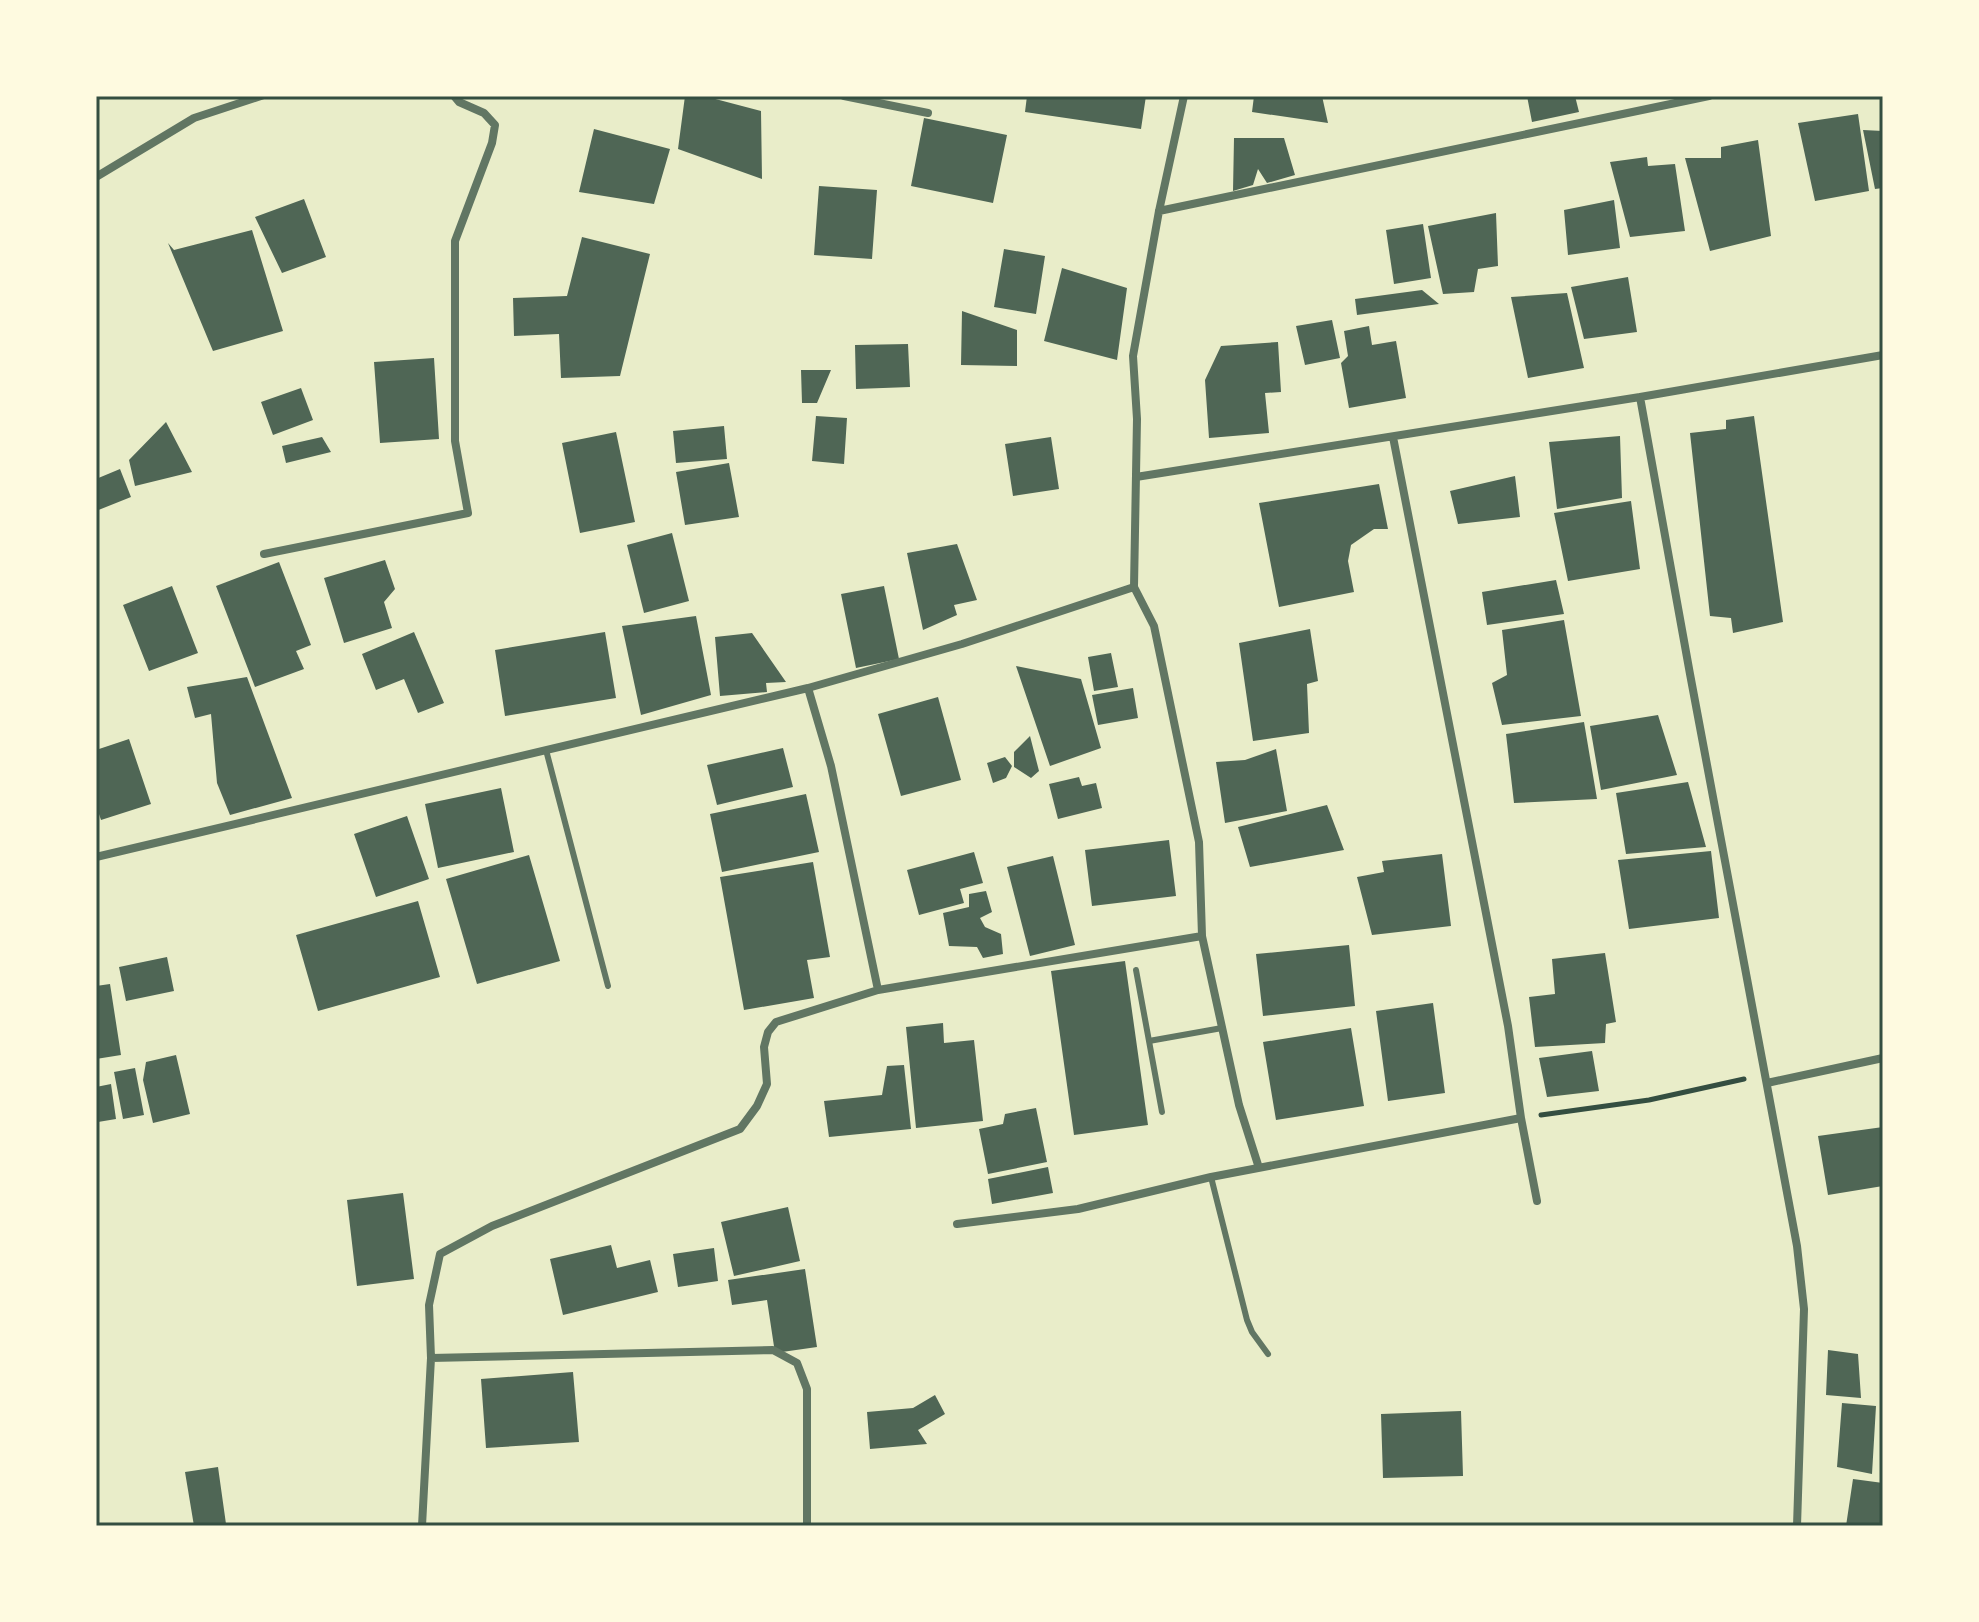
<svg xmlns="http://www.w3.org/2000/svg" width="1979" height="1622" font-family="'DM Sans',sans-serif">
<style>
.building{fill:#4f6655}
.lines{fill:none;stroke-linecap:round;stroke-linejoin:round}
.path{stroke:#344e41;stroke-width:5}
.service{stroke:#617663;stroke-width:6}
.minor{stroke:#617663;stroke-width:8}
.neatline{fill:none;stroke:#344e41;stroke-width:3}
</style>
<rect width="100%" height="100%" fill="#e9edc9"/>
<path class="building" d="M685 96H704L761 111 762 179 678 149Z
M1027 96H1146L1141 129 1025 112Z
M1254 96H1322L1328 123 1252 112Z
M1527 96H1575L1579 112 1532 122Z
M1858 114 1869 191 1815 201 1798 123Z
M924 118 1007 135 993 203 911 186Z
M594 129 670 149 654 204 579 192Z
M1863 130 1883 131V188L1875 189Z
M1234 138H1284L1295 175 1267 183 1258 169 1253 185 1233 191Z
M1758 140 1771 236 1710 251 1685 158H1721V147Z
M1647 157 1648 166 1675 164 1685 231 1630 237 1610 162Z
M819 186 877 190 872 259 814 255Z
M304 199 326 257 282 273 255 217Z
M1614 200 1620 248 1568 255 1564 210Z
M1496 213 1498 266 1478 269 1474 292 1443 294 1428 226Z
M1423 224 1431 278 1394 284 1386 230Z
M252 230 283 331 213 351 168 243 174 250Z
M582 237 650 254 620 376 561 378 559 334 514 336 513 298 567 296Z
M1004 249 1045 256 1036 314 994 307Z
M1062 268 1127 288 1117 360 1044 341Z
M1628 277 1637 332 1584 339 1571 287Z
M1422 290 1439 304 1357 315 1355 299Z
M1567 293 1584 368 1528 378 1511 297Z
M962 311 1017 330V366L961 365Z
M1332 320 1340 358 1305 365 1296 326Z
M1369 326 1372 345 1396 341 1406 398 1349 408 1341 363 1348 356 1344 331Z
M1278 342 1281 392 1265 393 1269 433 1209 438 1205 380 1221 346Z
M908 344 910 387 856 389 855 345Z
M434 358 439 439 380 443 374 362Z
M801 370H831L817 403H802Z
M301 388 313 420 273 435 261 402Z
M816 416 847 418 844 464 812 461Z
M1754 416 1783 622 1733 633 1731 618 1710 616 1690 433 1726 429V420Z
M166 422 192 472 135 486 129 460Z
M724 426 727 459 676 463 673 431Z
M616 432 635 522 580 533 562 443Z
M1620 436 1622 498 1557 509 1549 442Z
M322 437 331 452 286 463 282 446Z
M1051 437 1059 489 1013 496 1005 444Z
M729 463 739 517 685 525 676 472Z
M120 469 131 497 96 511V479Z
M1515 476 1520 517 1458 524 1450 491Z
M1379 484 1388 529H1374L1351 545 1348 561 1354 592 1279 607 1259 503Z
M1631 501 1640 569 1568 581 1554 513Z
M672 533 689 601 644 613 627 545Z
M957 544 977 600 954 605 957 615 923 630 907 553Z
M385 560 395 589 384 602 392 628 344 643 324 578Z
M279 562 311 645 296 651 304 669 255 687 216 586Z
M1556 580 1564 614 1487 625 1482 592Z
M172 586 198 653 149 671 123 605Z
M884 586 899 659 856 668 841 594Z
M696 616 711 695 641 715 622 626Z
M1564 620 1581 716 1502 725 1492 683 1507 675 1502 630Z
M1310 629 1318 681 1307 684 1309 733 1253 741 1239 643Z
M414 632 444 703 418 713 404 679 376 690 362 654Z
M605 632 616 698 505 716 495 650Z
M752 633 786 682 766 683 767 692 720 696 715 637Z
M1111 653 1118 687 1094 691 1088 657Z
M1016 666 1081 679 1101 748 1050 766Z
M247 677 292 798 230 815 217 783 211 714 195 718 187 687Z
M1133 688 1138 718 1098 725 1092 695Z
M938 697 961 780 901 796 878 714Z
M1658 715 1677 775 1601 790 1590 726Z
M1584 722 1597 799 1514 803 1506 734Z
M1030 736 1039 771 1031 778 1014 767V752Z
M129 739 151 804 101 820 96 805V750Z
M783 748 793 787 717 805 707 765Z
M1276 749 1287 811 1225 823 1216 762 1245 760Z
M1005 757 1012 766 1006 778 993 783 987 763Z
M1079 777 1082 786 1096 783 1102 808 1058 819 1049 784Z
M1688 782 1706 847 1626 854 1616 793Z
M501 788 514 852 438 868 425 804Z
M806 794 819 852 722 872 710 814Z
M1327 805 1344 850 1250 867 1238 827Z
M407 816 429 879 376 897 354 834Z
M1169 840 1176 896 1092 906 1085 850Z
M1711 851 1719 918 1629 929 1618 860Z
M974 852 983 883 960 889 964 903 919 915 907 870Z
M1442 854 1451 926 1372 935 1357 877 1384 872 1382 861Z
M529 855 560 961 477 984 446 879Z
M1053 856 1075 945 1030 956 1007 867Z
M813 862 830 957 807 960 814 998 744 1010 720 877Z
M986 891 992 912 980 918 985 927 1001 934 1003 954 983 958 977 947 949 946 943 913 969 907V894Z
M418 901 440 977 318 1011 296 935Z
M1349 945 1355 1006 1263 1016 1256 954Z
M1605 953 1616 1022 1606 1024 1605 1043 1535 1047 1529 997 1555 994 1552 959Z
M167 957 174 991 126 1001 119 967Z
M1125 961 1148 1125 1074 1135 1051 971Z
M110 984 121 1055 96 1059V986Z
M1433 1003 1445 1093 1388 1101 1376 1011Z
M943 1023 944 1043 974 1040 983 1121 916 1128 906 1027Z
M1351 1028 1364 1106 1276 1120 1263 1042Z
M1592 1051 1599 1091 1547 1097 1539 1058Z
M176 1055 190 1114 153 1123 143 1080 146 1062Z
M904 1065 911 1129 829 1137 824 1101 882 1095 887 1066Z
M135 1068 144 1115 123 1119 114 1072Z
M111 1084 116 1119 98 1122 96 1087Z
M1036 1108 1047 1162 988 1174 979 1129 1003 1124 1005 1114Z
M1883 1127V1186L1828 1195 1818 1136Z
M1048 1167 1053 1193 992 1204 988 1179Z
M403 1193 414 1279 357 1286 347 1200Z
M788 1207 800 1261 734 1276 721 1222Z
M611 1245 617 1268 650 1260 658 1292 563 1315 550 1259Z
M714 1248 718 1281 678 1287 673 1254Z
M805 1269 817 1347 775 1353 767 1300 732 1305 728 1280Z
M1828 1350 1858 1354 1861 1398 1826 1395Z
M573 1372 579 1442 486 1448 481 1379Z
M935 1395 945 1414 918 1430 927 1444 870 1449 867 1412 913 1408Z
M1842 1403 1876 1406 1872 1474 1837 1467Z
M1461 1411 1463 1476 1383 1478 1381 1414Z
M218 1467 226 1524 194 1526 185 1472Z
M1853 1479 1883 1483V1526H1846Z"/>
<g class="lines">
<path class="path" d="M1541 1115 1649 1100 1744 1079"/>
<path class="service" d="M546 750 608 986
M1136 970 1162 1112
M1149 1041 1222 1028
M1211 1177 1247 1320 1252 1332 1268 1354"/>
<path class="minor" d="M844 96 928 113
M1184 96 1159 211 1133 356 1137 419 1134 587 1154 626 1199 842 1202 936 1239 1105 1259 1168
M96 177 194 118 261 96
M1159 211 1709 96
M1640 397 1690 674 1797 1246 1804 1309 1797 1526
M1393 437 1508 1026 1521 1118 1537 1201
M1136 477 1640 397 1883 355
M264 554 468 513 455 441V241L492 143 495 125 484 113 459 102 454 96
M808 688 831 766 878 990
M96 857 808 688 962 644 1134 587
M1767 1083 1883 1058
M957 1224 1078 1209 1211 1177 1521 1118
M431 1358 773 1350 797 1363 807 1389V1526
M422 1526 431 1358 429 1305 440 1254 492 1226 740 1129 757 1106 767 1084 764 1047 768 1032 776 1022 878 990 1202 936"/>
</g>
<rect width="1979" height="1622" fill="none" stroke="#fefae0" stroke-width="196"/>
<rect x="98" y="98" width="1783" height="1426" class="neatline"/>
</svg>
